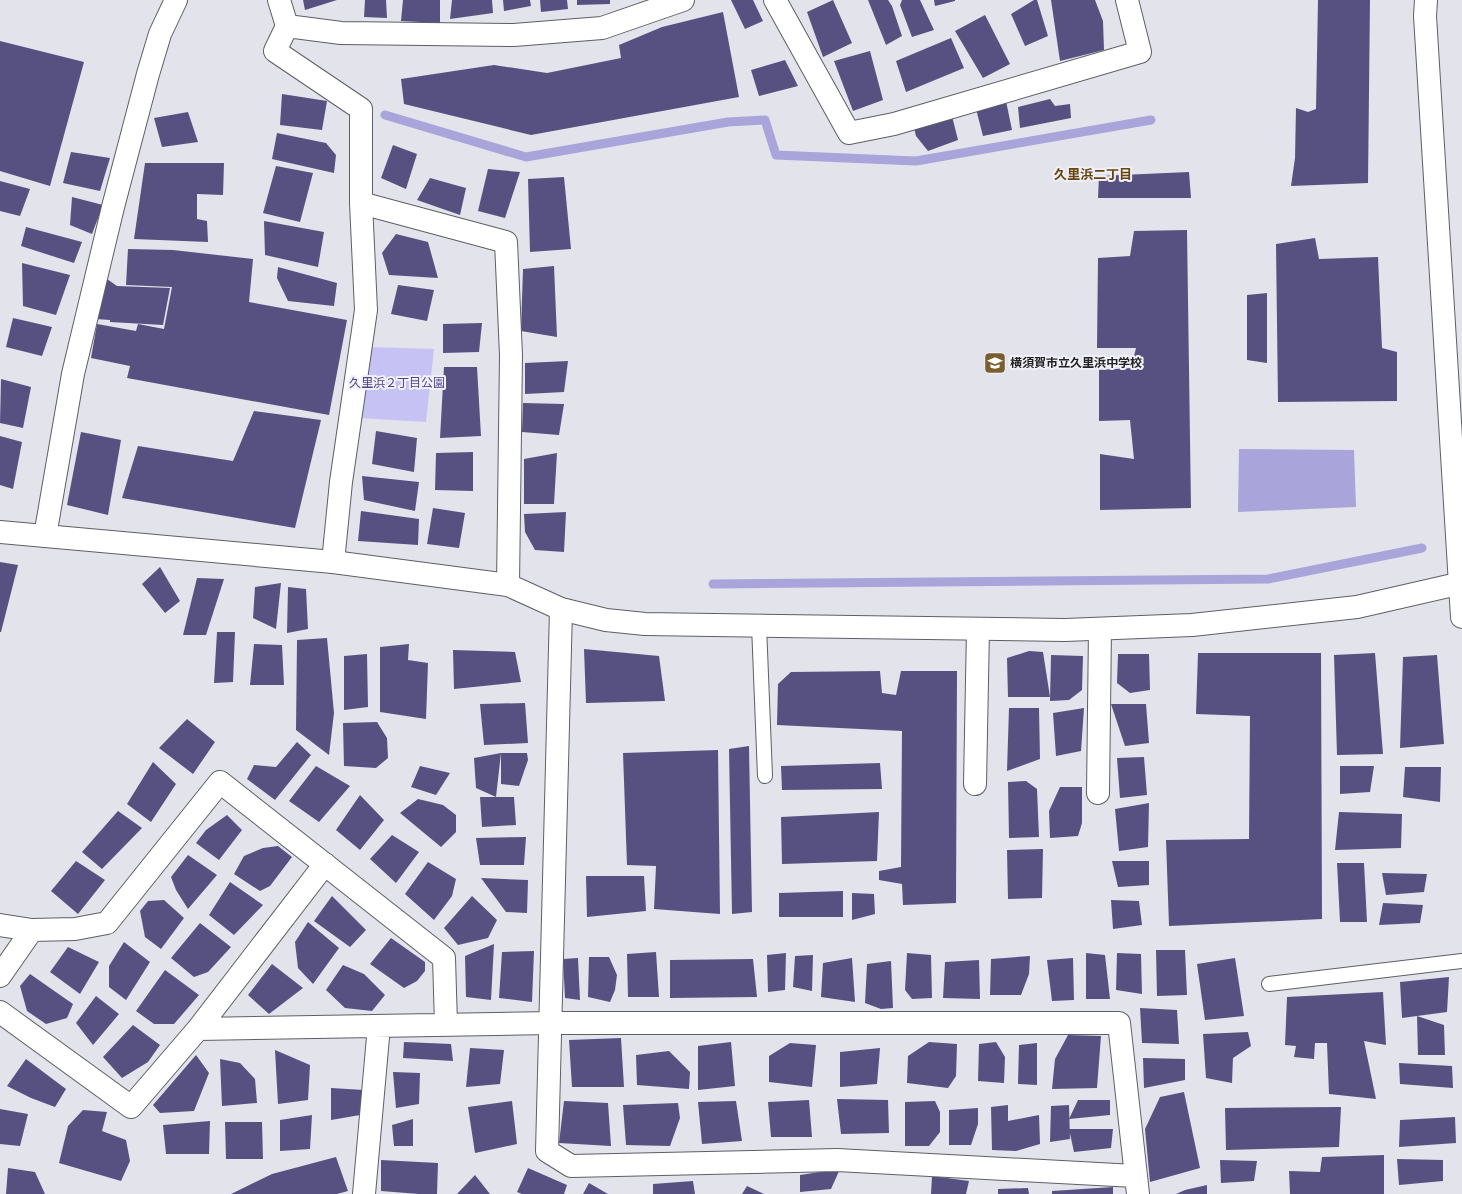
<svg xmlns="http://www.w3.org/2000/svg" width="1462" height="1194" font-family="Mulish,'Noto Sans JP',sans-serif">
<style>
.green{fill:#c6c2f3}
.water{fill:#a9a4da}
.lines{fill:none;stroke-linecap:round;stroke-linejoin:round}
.stream{stroke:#a9a4da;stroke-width:9}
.building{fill:#575182}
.service-casing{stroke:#5e5e65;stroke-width:16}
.minor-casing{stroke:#5e5e65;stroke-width:24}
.tertiary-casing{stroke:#5e5e65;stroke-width:24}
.service{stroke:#fff;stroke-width:14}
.minor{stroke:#fff;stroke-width:22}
.tertiary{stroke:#fff;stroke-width:22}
.labels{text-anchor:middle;stroke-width:4;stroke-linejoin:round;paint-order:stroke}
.poi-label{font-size:12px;font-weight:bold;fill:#222224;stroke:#f1f0f8;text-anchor:start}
.park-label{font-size:12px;fill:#504588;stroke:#f1f0f8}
.neighbourhood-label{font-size:13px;font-weight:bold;fill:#64460e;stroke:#f1f0f8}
</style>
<rect width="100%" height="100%" fill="#e3e3eb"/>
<path class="green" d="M368 347 434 349 426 422 359 418Z"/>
<path class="water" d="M1239 449 1354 450 1356 507 1238 512Z"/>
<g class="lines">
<path class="stream" d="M385 115 526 157 728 122 765 120 776 155 916 161 1151 120
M713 584 1268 579 1422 548"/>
</g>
<path class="building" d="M303 0H337L305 10Z
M365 0H386L387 18 364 17Z
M403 0H440V23L401 21Z
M452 0H492L493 13 450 19Z
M503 0H530L531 6 504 11Z
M540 0H567L568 9 541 12Z
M577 0H610V4L577 5Z
M731 0H753L763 21 745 29Z
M833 0 852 43 823 57 807 12Z
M868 0H888L892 6 902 36 886 45Z
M902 0H920L934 30 912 37 900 5Z
M934 0H955V1L935 6Z
M1034 0H1037L1048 36 1025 46 1011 14Z
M1051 0H1095L1103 21 1104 50 1060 61Z
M1318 0H1370L1368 183 1291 186 1295 158 1296 108 1308 112 1316 109Z
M723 12 739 97 531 135 404 104 401 79 494 65 547 73 621 58 619 45 662 27Z
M985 15 1010 64 983 78 955 31Z
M951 38 964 68 906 92 896 61Z
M0 41 84 62 50 186 0 171Z
M870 51 883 100 853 111 834 61Z
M785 60 798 86 759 96 751 70Z
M282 94 327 101 322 130 280 125Z
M1050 99 1055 106 1070 104 1071 118 1020 128 1018 107Z
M1006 101 1012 130 983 136 976 109Z
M188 112 198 142 162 147 154 118Z
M952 116 958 140 928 151 916 136 914 128Z
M277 133 326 143 336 155 334 173 272 159Z
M393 145 417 154 406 189 381 178Z
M71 152 110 158 100 191 63 183Z
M145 163H224L223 195 197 194V219L207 221 208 242 134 239Z
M276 166 313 173 300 222 263 213Z
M488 169 520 172 505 218 478 211Z
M1189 172 1191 198H1098L1099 176Z
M564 177 571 249 530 252 528 179Z
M430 178 466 188 460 215 417 200Z
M0 181 30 189 20 216 0 211Z
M72 197 103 205 92 234 70 225Z
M264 221 324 232 318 267 265 255Z
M26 227 82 242 74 263 21 246Z
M1187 230 1191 508 1100 510V454L1134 459 1130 420 1099 421V370L1131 368 1136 348H1097L1098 258 1130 256 1134 231Z
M396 234 428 242 438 278 389 275 382 253Z
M1315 238 1319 259 1378 257 1382 348 1397 352V401L1278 402 1276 244Z
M128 249 173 250 253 259 249 302 347 320 329 415 127 378 130 366 91 358 97 324 136 331 138 324 164 329 172 287 126 285Z
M22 263 70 275 56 315 23 306Z
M554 266 557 337 521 331 523 269Z
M278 267 337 283 334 306 288 301 277 278Z
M107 279 117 286 170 288 163 325 110 322V320L96 319Z
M398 285 434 290 427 321 391 314Z
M1267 293V363L1247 360V295Z
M13 318 52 327 42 356 6 347Z
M482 323 479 352 443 353V324Z
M568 361 564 392 525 394V363Z
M444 367H477L481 436 440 438Z
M1 379 31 387 23 428 0 423Z
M523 403 564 404 559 435 522 432Z
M254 411 321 420 295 528 122 498 138 446 233 461Z
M376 431 417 438 414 472 372 464Z
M81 432 121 440 108 515 67 505Z
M0 436 22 442 13 489 0 485Z
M473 452V491L435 490 436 453Z
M557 453 554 504H524V459Z
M362 476 419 482 415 511 364 500Z
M433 508 465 513 459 548 427 544Z
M361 511 419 519 418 545 358 541Z
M566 512 564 552 535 550 525 532 524 514Z
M0 562 18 565 1 632H0Z
M160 567 180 601 165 613 142 584Z
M197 578 224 579 206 635H183Z
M281 583 276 629 253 618 255 587Z
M288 587 306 589 308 629 287 633Z
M217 632H235L233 682 214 683Z
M327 638 334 713 329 755 296 730 297 640Z
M254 644 282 645 284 685H250Z
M409 644 408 660 428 663 426 719 380 712V647Z
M584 649 659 656 665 701 586 703Z
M453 650 515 652 521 682 454 689Z
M1029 651 1043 652 1050 697H1008L1007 658Z
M1198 653H1321L1322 919 1169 926 1166 840 1249 839 1250 716 1196 714Z
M1375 653 1383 754 1337 755 1334 655Z
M367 654 368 707 344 710V656Z
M1118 654H1149L1150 690 1130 693 1117 683Z
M1051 655 1083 656 1082 690 1069 700 1050 701Z
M1437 655 1444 744 1400 748 1403 657Z
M880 671 882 693 896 695 901 671H957L956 903 903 905 902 884 879 880V871L901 867 902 731 777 725 778 684 791 672Z
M525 703 528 743 484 745 480 704Z
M1111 704H1146L1149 743 1125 746Z
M1009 708H1039L1040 759 1007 771Z
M1084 708 1081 751 1056 756 1053 713Z
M187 719 215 742 193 774 159 748Z
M377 722 387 738 388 758 376 768 344 766 343 723Z
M297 742 311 755 275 800 247 779 254 765 276 767Z
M749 746 752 912 732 914 729 749Z
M718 750 720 914 654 909 656 866 627 865 623 753Z
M501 753 496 797H514L516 825 482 827 480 797H496L476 788 474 758 501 753H527L528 760 519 786 501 784Z
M1144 757 1147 795 1120 798 1117 758Z
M153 762 176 784 151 822 127 804Z
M880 763 882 789 782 790 781 766Z
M316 766 350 786 319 822 289 801Z
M420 766 450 773 436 795 411 787Z
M1340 766H1374L1370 792 1340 794Z
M1405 767H1441L1440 802 1403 797Z
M1026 781 1037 789 1039 837 1009 838 1008 782Z
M1060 787H1082V823L1078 836 1050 838 1049 811Z
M360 795 384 820 360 850 336 830Z
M418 799 443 805 456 815V832L441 847 400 813Z
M1149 803 1148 847 1119 851 1115 809Z
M118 811 142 828 102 869 82 852Z
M879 812 877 861 782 864 781 817Z
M1339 812 1402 814 1401 848 1335 850Z
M227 815 242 830 219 860 196 843 206 830Z
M392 835 419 852 396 883 370 859Z
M526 837 524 865H480L476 838Z
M278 846 292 857 270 886 260 891 234 874 244 856 263 848Z
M1043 849 1042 898 1008 899 1007 850Z
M188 855 217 875 188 909 176 890 171 877Z
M76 861 105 880 78 914 51 891Z
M1112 861H1149V885L1118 887Z
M428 862 456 879 452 896 434 920 405 894Z
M1337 863H1364L1367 922H1340Z
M1382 873 1427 874 1424 892 1386 895Z
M586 876H644L646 911 587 917Z
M481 878 528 880 527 913 506 912Z
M230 882 263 905 234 935 209 915Z
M843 891V917H779V893Z
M852 893 874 894 875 914 852 920Z
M332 896 366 930 350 947 314 921Z
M472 896 497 920 488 938 458 945 444 928Z
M164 900 184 918 161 949 145 937 140 911 148 901Z
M1111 900 1139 901 1142 925 1113 929Z
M1383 903 1423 905 1420 923 1379 925Z
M308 922 339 948 313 984 298 968 295 942Z
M200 923 231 947 208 972 194 977 171 958Z
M391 938 425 962V971L417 981 404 988 370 964Z
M124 942 150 962 126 1000 109 987V966Z
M494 944 491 1000 466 997 465 956Z
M68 947 99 962 80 994 50 972Z
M1156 950H1185L1187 995 1157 996Z
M534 951 532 1002 499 998 502 952Z
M656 952 659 997H628L627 954Z
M786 953 785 990 768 992 767 955Z
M907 953 931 955 932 998 912 999 905 990Z
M1086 953 1105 955 1110 999H1086Z
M1117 953 1141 954 1142 994 1116 990Z
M813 955 812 991 793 987 795 956Z
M1030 956 1029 974 1021 995H990L991 959Z
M589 957H609L617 975 615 990 610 1002 588 997Z
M578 958 580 1000 565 998 563 959Z
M852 958 855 1002 821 997 823 963Z
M1073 958 1074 1000 1052 1001 1047 960Z
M1235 958 1244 1016 1205 1020 1197 964Z
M753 959 757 997 670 998V960Z
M979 960 980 999 943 998 945 962Z
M891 961 893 1008 881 1009 865 1003 867 964Z
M272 964 303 988 269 1014 248 995Z
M343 965 364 974 385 995 372 1011 345 1008 326 990Z
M165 970 199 995 174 1024H154L136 1011Z
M30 974 73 1004 67 1018 46 1024 27 1011 20 986Z
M1449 977 1447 1012 1402 1018 1400 982Z
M1383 992 1386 1045 1364 1041 1376 1099 1329 1094 1327 1043H1315L1314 1059 1294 1057 1296 1046 1285 1045 1287 997Z
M96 996 119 1014 93 1045 76 1023Z
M1140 1008 1177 1010 1179 1044 1142 1043Z
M1417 1016 1444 1025 1445 1055H1418Z
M133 1025 160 1045 148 1062 122 1078 103 1057Z
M1248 1032 1251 1046 1233 1058 1232 1083 1206 1078 1203 1034Z
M1068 1035 1101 1036 1097 1088 1052 1089 1055 1059Z
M621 1038 624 1087H572L569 1040Z
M404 1042 451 1044 453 1061 403 1058Z
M731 1042 735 1086 698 1090V1046Z
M929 1042 957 1044 956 1076 948 1088 907 1083 908 1056Z
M996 1042 1005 1057 1004 1083 978 1081 979 1044Z
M790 1043 816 1045 812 1087 769 1082V1056Z
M1037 1043V1085L1018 1084 1019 1045Z
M470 1048 504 1050 500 1084 466 1087Z
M880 1048 877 1084 840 1087V1052Z
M275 1050 310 1065 308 1100 278 1104Z
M669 1051 690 1072 689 1089 637 1085 636 1055Z
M196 1055 209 1073 194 1111 160 1113 153 1105Z
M1143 1058 1185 1059V1080L1144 1088Z
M26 1059 66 1089 55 1107 31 1098 7 1086Z
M220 1059 240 1063 255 1079 257 1103 222 1106Z
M1399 1063 1452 1066 1453 1088 1400 1084Z
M393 1072 420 1073 419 1104 396 1108Z
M331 1088 364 1090 360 1115 331 1120Z
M1184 1092 1200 1168 1150 1182 1145 1129 1160 1097Z
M837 1099 888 1100 889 1133 841 1134Z
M809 1100 812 1137H771L768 1102Z
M1078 1100H1110V1115L1069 1119Z
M512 1101 517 1144 475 1153 468 1107Z
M564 1101 608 1103 611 1146 559 1143Z
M736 1101 742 1141 702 1144 698 1102Z
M935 1101 940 1112V1132L929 1146H905V1102Z
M678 1103 680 1118 670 1146 626 1145 623 1105Z
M1008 1105V1121L1039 1115 1040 1144 1016 1151 992 1150 991 1107Z
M1069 1105 1070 1139 1050 1142 1051 1106Z
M1341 1107 1339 1147 1226 1150 1225 1108Z
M978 1108V1124L971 1145H949V1110Z
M0 1109 28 1114 20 1146 0 1144Z
M83 1110 107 1112 102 1131 126 1140 130 1161 121 1181 59 1163 68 1126Z
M312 1115 310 1149 280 1151V1120Z
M1455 1117 1456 1143 1399 1147 1400 1120Z
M413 1119V1146H394L392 1125Z
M210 1121 209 1154H166L163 1125Z
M225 1122H262L263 1159H226Z
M1069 1129H1113L1111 1148 1074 1152Z
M1384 1155V1194H1290L1289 1171 1320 1172 1322 1157Z
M336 1157 348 1191 337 1194H231L272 1174Z
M1397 1159 1443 1160V1181L1399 1185Z
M381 1160 438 1163 437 1194H419L381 1191Z
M1220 1160 1257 1161 1254 1181 1221 1183Z
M8 1168 35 1172 45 1194H6Z
M528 1168 567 1185 564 1194H522L517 1192Z
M840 1169 831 1189 800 1192V1175Z
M475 1175 490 1194H457Z
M932 1176 969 1181 966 1194H931Z
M693 1181 695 1194H653V1184Z
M589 1183 608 1194H583Z
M1207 1185V1194H1176L1185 1190Z
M747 1186 764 1194H742Z
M1113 1187V1194H1052V1191Z
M1028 1188 1029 1194H998V1189Z"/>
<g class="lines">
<g class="service-casing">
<path id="service" d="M759 625 765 776
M1269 984 1462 961"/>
</g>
<g class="minor-casing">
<path id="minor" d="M279 0 287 26
M775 0 849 133 894 124 1140 52 1127 0
M1426 0 1425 16 1462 617
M361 203 506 242 511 355 508 585
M45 536 73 374 113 207 148 74 160 34 176 0
M333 562 341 482 366 310 361 203V109L275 51 287 26 341 33 514 35 602 28 683 0
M561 609 547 1151 571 1166 837 1160 1135 1176
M975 784 978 629
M1098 793 1100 629
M0 925 32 930 75 929 107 923 220 782 444 958 446 1025
M0 976 32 930
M0 1012 131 1107 198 1029 550 1023H1119L1138 1194
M198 1029 325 864
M364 1194 379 1026"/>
</g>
<g class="tertiary-casing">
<path id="tertiary" d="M0 532 333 562 508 585 561 609 606 620 645 624 1065 630 1192 625 1357 607 1462 583"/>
</g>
<use href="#service" class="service"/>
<use href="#minor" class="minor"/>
<use href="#tertiary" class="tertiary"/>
</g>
<defs>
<g id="school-square" transform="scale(1.15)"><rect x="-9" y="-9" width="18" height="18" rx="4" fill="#795e30" stroke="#f1f0f8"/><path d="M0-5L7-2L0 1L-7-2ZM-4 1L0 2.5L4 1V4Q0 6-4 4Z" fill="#fff"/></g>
</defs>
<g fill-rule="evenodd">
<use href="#school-square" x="995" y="363"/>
</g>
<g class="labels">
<g class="poi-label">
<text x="1010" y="367">横須賀市立久里浜中学校</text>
</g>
<g class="park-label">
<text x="397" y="387">久里浜２丁目公園</text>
</g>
<g class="neighbourhood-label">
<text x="1093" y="179">久里浜二丁目</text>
</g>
</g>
</svg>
